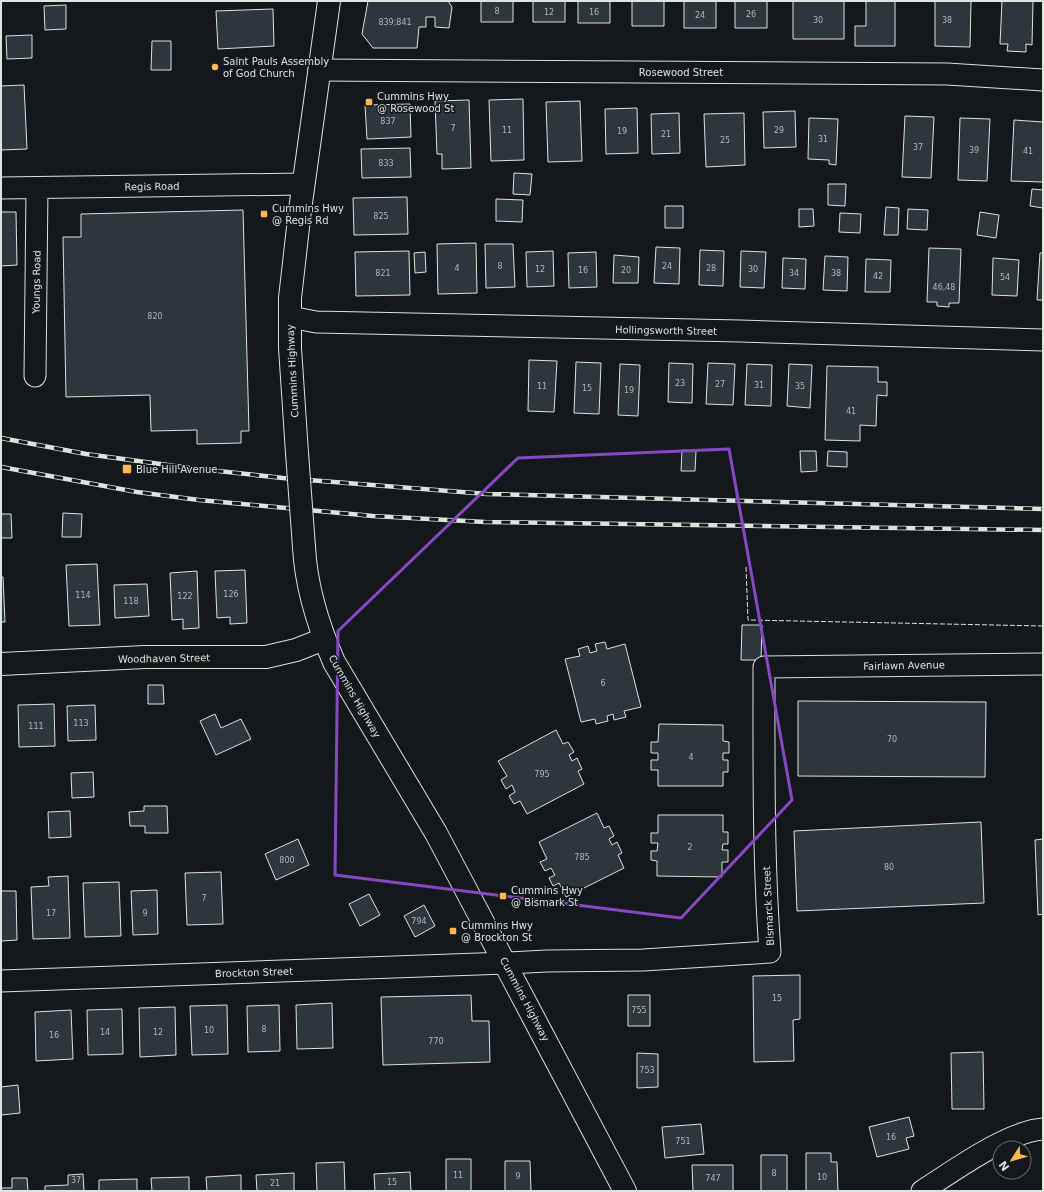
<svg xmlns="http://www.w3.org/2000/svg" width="1044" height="1192" font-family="'DejaVu Sans',sans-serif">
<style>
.building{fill:#2c363c;stroke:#d8e6dc}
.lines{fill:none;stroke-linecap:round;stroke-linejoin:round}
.minor-casing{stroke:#d8e6dc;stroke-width:23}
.tertiary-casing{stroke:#d8e6dc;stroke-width:24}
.primary-casing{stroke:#d8e6dc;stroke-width:24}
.minor{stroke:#14181c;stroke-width:21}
.tertiary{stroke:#14181c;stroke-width:22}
.primary{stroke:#14181c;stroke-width:22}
.rail-casing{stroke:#d8e6dc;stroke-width:4.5}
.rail{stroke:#14181c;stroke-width:3;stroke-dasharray:9;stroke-linecap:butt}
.primary-bridge-casing{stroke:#d8e6dc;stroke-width:24;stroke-linecap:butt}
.primary-bridge{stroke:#14181c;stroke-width:22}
.fence{stroke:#d8e6dc;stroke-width:1;stroke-dasharray:5 2;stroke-linecap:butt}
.marked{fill:none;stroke:#8948c3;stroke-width:3;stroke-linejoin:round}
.poi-dot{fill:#ffb74d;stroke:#14181c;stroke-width:1.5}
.labels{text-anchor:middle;stroke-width:3;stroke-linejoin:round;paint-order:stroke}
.number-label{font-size:8px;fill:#adbab4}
.poi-label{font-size:10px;fill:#d8e6dc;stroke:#14181c;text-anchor:start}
.street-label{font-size:10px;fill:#d8e6dc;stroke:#14181c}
</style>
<rect width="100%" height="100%" fill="#14181c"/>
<path class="building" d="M368 1H448L452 7 449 28 435 27V17H426V27H419L417 48H373L362 34Z
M481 1H513V22H481Z
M533 1H565V22H533Z
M578 1H610V23H578Z
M632 1H664V26H632Z
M684 1H716V28H684Z
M735 1H767V28H735Z
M793 1H844V39H793Z
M866 1H895V46H855V26H866Z
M935 1H971L970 47 935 46Z
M1002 1H1033L1032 45 1026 44V52L1007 51 1008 44H1000Z
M66 5V29L45 30 44 6Z
M273 9 274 46 218 49 216 11Z
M32 35V58L7 59 6 36Z
M152 41H171V70H151Z
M24 85 27 149 1 150V86Z
M523 99 524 160 491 161 489 100Z
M469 100 471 168 442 169V154H437L435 101Z
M580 101 582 161 548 162 546 102Z
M410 104 411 137 367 139 365 105Z
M637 108 638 153 606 154 605 109Z
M795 111 796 147 764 148 763 112Z
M679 113 680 153 652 154 651 114Z
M744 113 745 165 706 167 704 114Z
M905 116 934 117 931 178 902 177Z
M809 118 838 119 836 165 829 164V160L808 159Z
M960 118 990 119 987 181 958 180Z
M1014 120 1043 122V182L1011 181Z
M410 148 411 177 362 178 361 149Z
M514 173 532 174 530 195 513 194Z
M828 184H846L845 206 828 205Z
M1032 189 1043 190V208L1030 206Z
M407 197 408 234 354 235 353 198Z
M496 199 523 200 522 222 496 221Z
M665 206H683V228H665Z
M886 207 899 208 898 235H884Z
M799 209H813L814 226 799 227Z
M908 209 928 210 927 230 907 229Z
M243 210 249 431H241V443L197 444V430L151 431 150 395 66 397 63 237H81V214Z
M1 212H16L17 265 1 266Z
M980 212 999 215 996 238 977 235Z
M840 213 861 214 860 233 839 232Z
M476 243 477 293 438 294 437 244Z
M485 244H513L515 287 486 288Z
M656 247 680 248 679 284 654 283Z
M929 248 961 249 959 303H949V307L937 306V302H927Z
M700 250 724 251 723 286 699 285Z
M409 251 410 295 356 296 355 252Z
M553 251 554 286 527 287 526 252Z
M741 251 766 252 764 288 740 287Z
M425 252 426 272 415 273 414 253Z
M596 252 597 287 569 288 568 253Z
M1040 253H1043V300H1037Z
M614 255 639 257 638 283H613Z
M825 256 848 257 847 291 823 290Z
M783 258 806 259 805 289 782 288Z
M993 258 1019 260 1017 296 992 295Z
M866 259 891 260 890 292H865Z
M529 360 557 361 554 412 528 411Z
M576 362 601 363 599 414 574 413Z
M669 363 693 364 692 403 668 402Z
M708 363 735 364 733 405 706 404Z
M620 364 640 365 638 416 618 415Z
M747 364 772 365 771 406 745 405Z
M789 364 812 365 810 408 787 406Z
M827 366 878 367V382H887V396L877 395 876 426 860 425V441L825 440Z
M682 450 696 451 695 471H681Z
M800 451H816L817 471 801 472Z
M828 451 847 452V467L827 466Z
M63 513 82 514 81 537H62Z
M1 514H11L12 538H1Z
M97 564 100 625 69 626 66 565Z
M245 570 247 623 230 624V617L217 618 215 571Z
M197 571 199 628 183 629V619L172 620 170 573Z
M1 577H3L5 622H1Z
M147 584 149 616 115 618 114 585Z
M742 625H762L761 660H741Z
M605 642 607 649 625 644 641 707 624 711 626 717 614 720 613 714 607 716 608 721 596 724 595 719 581 722 565 659 580 656 578 649 588 646 590 653 597 651 595 644Z
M148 685H163L164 704H148Z
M798 701 986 702 985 777 798 776Z
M54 704 55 746 19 747 18 705Z
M95 705 96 740 68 741 67 706Z
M215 714 221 728 241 719 251 739 216 755 200 721Z
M659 724 723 725V741L729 742V753H723V760H728V772H723V786H658V770H651V760H658V753H651V742H658Z
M556 730 563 744 568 742 574 752 569 755 572 761 577 758 582 769 578 771 584 784 527 814 520 801 514 804 509 796 515 792 512 785 506 789 501 780 507 776 498 761Z
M93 772 94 797 72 798 71 773Z
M144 806H167L168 833H145V826H130L129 812 144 811Z
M70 811 71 837 49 838 48 812Z
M597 813 604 828 609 826 614 836 609 839 612 845 617 842 622 853 618 855 624 868 566 897 559 883 553 886 549 878 555 875 551 868 545 871 540 862 547 859 539 842Z
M658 815H723V832H728V844H723L722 850H728V862H722V877L657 876V861L651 860V851H657L658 843H651V833H658Z
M981 822 984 903 797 911 794 831Z
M298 839 309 865 276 880 265 854Z
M1043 839V914L1038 915 1035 840Z
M221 872 223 924 187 925 185 873Z
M68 876 70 938 33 939 31 887 49 886 48 877Z
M119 882 121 936 85 937 83 883Z
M157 890 158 934 133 935 131 891Z
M1 891H16L17 940 1 941Z
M369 894 380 915 360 926 349 904Z
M424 905 435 926 415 937 404 916Z
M800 975V1019L793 1020 794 1061 754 1062 753 976Z
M471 995 472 1021H489L490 1062 383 1065 381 997Z
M628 995H650V1026H628Z
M332 1003 333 1048 297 1049 296 1005Z
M227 1005 228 1054 192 1055 190 1006Z
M279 1005 280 1051 248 1052 247 1006Z
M175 1007 176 1055 140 1057 139 1008Z
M122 1009 123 1054 88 1055 87 1010Z
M71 1010 73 1059 36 1061 35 1012Z
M983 1052 984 1109H952L951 1053Z
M637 1053 658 1054V1087L637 1088Z
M18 1085 20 1113 1 1115V1087Z
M909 1117 914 1136 906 1138 909 1149 877 1157 869 1127Z
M701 1124 704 1154 665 1158 662 1127Z
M806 1153H831V1162H837L838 1191H806Z
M761 1155H787V1191H761Z
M446 1159H471V1191H446Z
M505 1161H530L531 1191H505Z
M344 1162 345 1191H317L316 1163Z
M692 1165H733V1191H693Z
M410 1172 411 1191H375L374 1174Z
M294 1173V1191H257L256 1175Z
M83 1174 84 1191H45V1186L68 1185V1175Z
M241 1175V1191H207L206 1177Z
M189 1177V1191H152L151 1178Z
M12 1178H27L28 1191H1V1188H12Z
M137 1179V1191H99V1180Z"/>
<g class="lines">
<g class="minor-casing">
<path id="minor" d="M319 70 947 74 1043 80
M1 188 303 184
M290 317 316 322 740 331 1043 340
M35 376 37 188
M1 981 506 963 547 961 643 960 770 952C763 858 764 762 764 667L1043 664
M922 1191C952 1172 1008 1131 1043 1129"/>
</g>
<g class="tertiary-casing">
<path id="tertiary" d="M1 664 145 657H266L296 650 324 639"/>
</g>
<g class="primary-casing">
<path id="primary" d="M297 453 290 348V298L300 210 329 1
M304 547C306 587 318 625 334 662L436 833 625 1191"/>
</g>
<use href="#minor" class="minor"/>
<use href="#tertiary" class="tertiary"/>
<use href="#primary" class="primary"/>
<g class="rail-casing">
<path id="rail" d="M1 438 86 454 190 468 283 478 487 494 1043 509
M1 467 137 492 199 500 373 516 485 522 1043 530"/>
</g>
<use href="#rail" class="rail"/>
<g class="primary-bridge-casing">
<path id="primary-bridge" d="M297 453 304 547"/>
</g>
<use href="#primary-bridge" class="primary-bridge"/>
<path class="fence" d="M746 567 748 620 1043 626"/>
</g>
<path class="marked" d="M729 449 792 800 681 918 335 875 338 631 518 458Z"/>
<g class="poi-dot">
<circle cx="215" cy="67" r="4"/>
<rect x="365" y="98" width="8" height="8" rx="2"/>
<rect x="260" y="210" width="8" height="8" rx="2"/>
<rect x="122" y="464" width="10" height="10" rx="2"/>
<rect x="499" y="892" width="8" height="8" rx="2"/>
<rect x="449" y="927" width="8" height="8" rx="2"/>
</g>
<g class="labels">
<g class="number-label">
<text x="497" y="14">8</text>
<text x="549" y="15">12</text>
<text x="594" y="15">16</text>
<text x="751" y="17">26</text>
<text x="700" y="18">24</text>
<text x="818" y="23">30</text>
<text x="947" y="23">38</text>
<text x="395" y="25">839;841</text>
<text x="388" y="124">837</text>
<text x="453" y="131">7</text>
<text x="507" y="133">11</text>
<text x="779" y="133">29</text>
<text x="622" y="134">19</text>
<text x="666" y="137">21</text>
<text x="823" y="142">31</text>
<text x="725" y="143">25</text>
<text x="918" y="150">37</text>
<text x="974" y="153">39</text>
<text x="1028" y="154">41</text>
<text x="386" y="166">833</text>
<text x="381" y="219">825</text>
<text x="500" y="269">8</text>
<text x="667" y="269">24</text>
<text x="457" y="271">4</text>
<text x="711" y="271">28</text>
<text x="540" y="272">12</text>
<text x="753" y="272">30</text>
<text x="583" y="273">16</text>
<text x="626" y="273">20</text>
<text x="383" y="276">821</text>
<text x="794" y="276">34</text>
<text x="836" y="276">38</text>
<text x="878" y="279">42</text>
<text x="1005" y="280">54</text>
<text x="944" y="290">46,48</text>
<text x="155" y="319">820</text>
<text x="680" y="386">23</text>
<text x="720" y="387">27</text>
<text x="759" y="388">31</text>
<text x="542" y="389">11</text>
<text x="800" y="389">35</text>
<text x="587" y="391">15</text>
<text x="629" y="393">19</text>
<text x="851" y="414">41</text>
<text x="231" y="597">126</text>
<text x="83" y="598">114</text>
<text x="185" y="599">122</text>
<text x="131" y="604">118</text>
<text x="603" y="686">6</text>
<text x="81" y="726">113</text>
<text x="36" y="729">111</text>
<text x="892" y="742">70</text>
<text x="691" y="760">4</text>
<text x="542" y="777">795</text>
<text x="690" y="850">2</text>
<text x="582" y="860">785</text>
<text x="287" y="863">800</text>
<text x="889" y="870">80</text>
<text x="204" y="901">7</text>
<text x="51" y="916">17</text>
<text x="145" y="916">9</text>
<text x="419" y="924">794</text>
<text x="777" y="1001">15</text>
<text x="639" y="1013">755</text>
<text x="264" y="1032">8</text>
<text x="209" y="1033">10</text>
<text x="105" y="1035">14</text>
<text x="158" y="1035">12</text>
<text x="54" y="1038">16</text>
<text x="436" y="1044">770</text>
<text x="647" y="1073">753</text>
<text x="891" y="1140">16</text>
<text x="683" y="1144">751</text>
<text x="774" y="1176">8</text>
<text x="458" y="1178">11</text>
<text x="518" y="1179">9</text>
<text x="822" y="1180">10</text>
<text x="713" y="1181">747</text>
<text x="76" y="1183">37</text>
<text x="392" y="1185">15</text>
<text x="275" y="1186">21</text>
</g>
<g class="poi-label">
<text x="223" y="65">Saint Pauls Assembly<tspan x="223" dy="12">of God Church</tspan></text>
<text x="377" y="100">Cummins Hwy<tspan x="377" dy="12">@ Rosewood St</tspan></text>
<text x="272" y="212">Cummins Hwy<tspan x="272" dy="12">@ Regis Rd</tspan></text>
<text x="136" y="473">Blue Hill Avenue</text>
<text x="511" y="894">Cummins Hwy<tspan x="511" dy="12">@ Bismark St</tspan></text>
<text x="461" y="929">Cummins Hwy<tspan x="461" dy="12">@ Brockton St</tspan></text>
</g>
<g class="street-label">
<text x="681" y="76">Rosewood Street</text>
<text transform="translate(152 186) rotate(-1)" y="4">Regis Road</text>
<text transform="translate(36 282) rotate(-89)" y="4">Youngs Road</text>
<text transform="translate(666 330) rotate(1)" y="4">Hollingsworth Street</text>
<text transform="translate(292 371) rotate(-93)" y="4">Cummins Highway</text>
<text transform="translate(164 658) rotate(-1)" y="4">Woodhaven Street</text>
<text transform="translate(904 665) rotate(-1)" y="4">Fairlawn Avenue</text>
<text transform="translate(355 696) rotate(60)" y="4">Cummins Highway</text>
<text transform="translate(768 906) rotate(-93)" y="4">Bismarck Street</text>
<text transform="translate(254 972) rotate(-2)" y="4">Brockton Street</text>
<text transform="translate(525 999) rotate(62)" y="4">Cummins Highway</text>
</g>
</g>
<rect width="1044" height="1192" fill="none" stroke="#d8e6dc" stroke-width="4"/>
<g transform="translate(1012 1160) rotate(233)"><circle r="19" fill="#14181c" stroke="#626a69"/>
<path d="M0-3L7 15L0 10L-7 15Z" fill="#ffb74d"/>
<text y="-6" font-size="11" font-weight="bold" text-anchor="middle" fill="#d8e6dc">N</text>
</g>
</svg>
